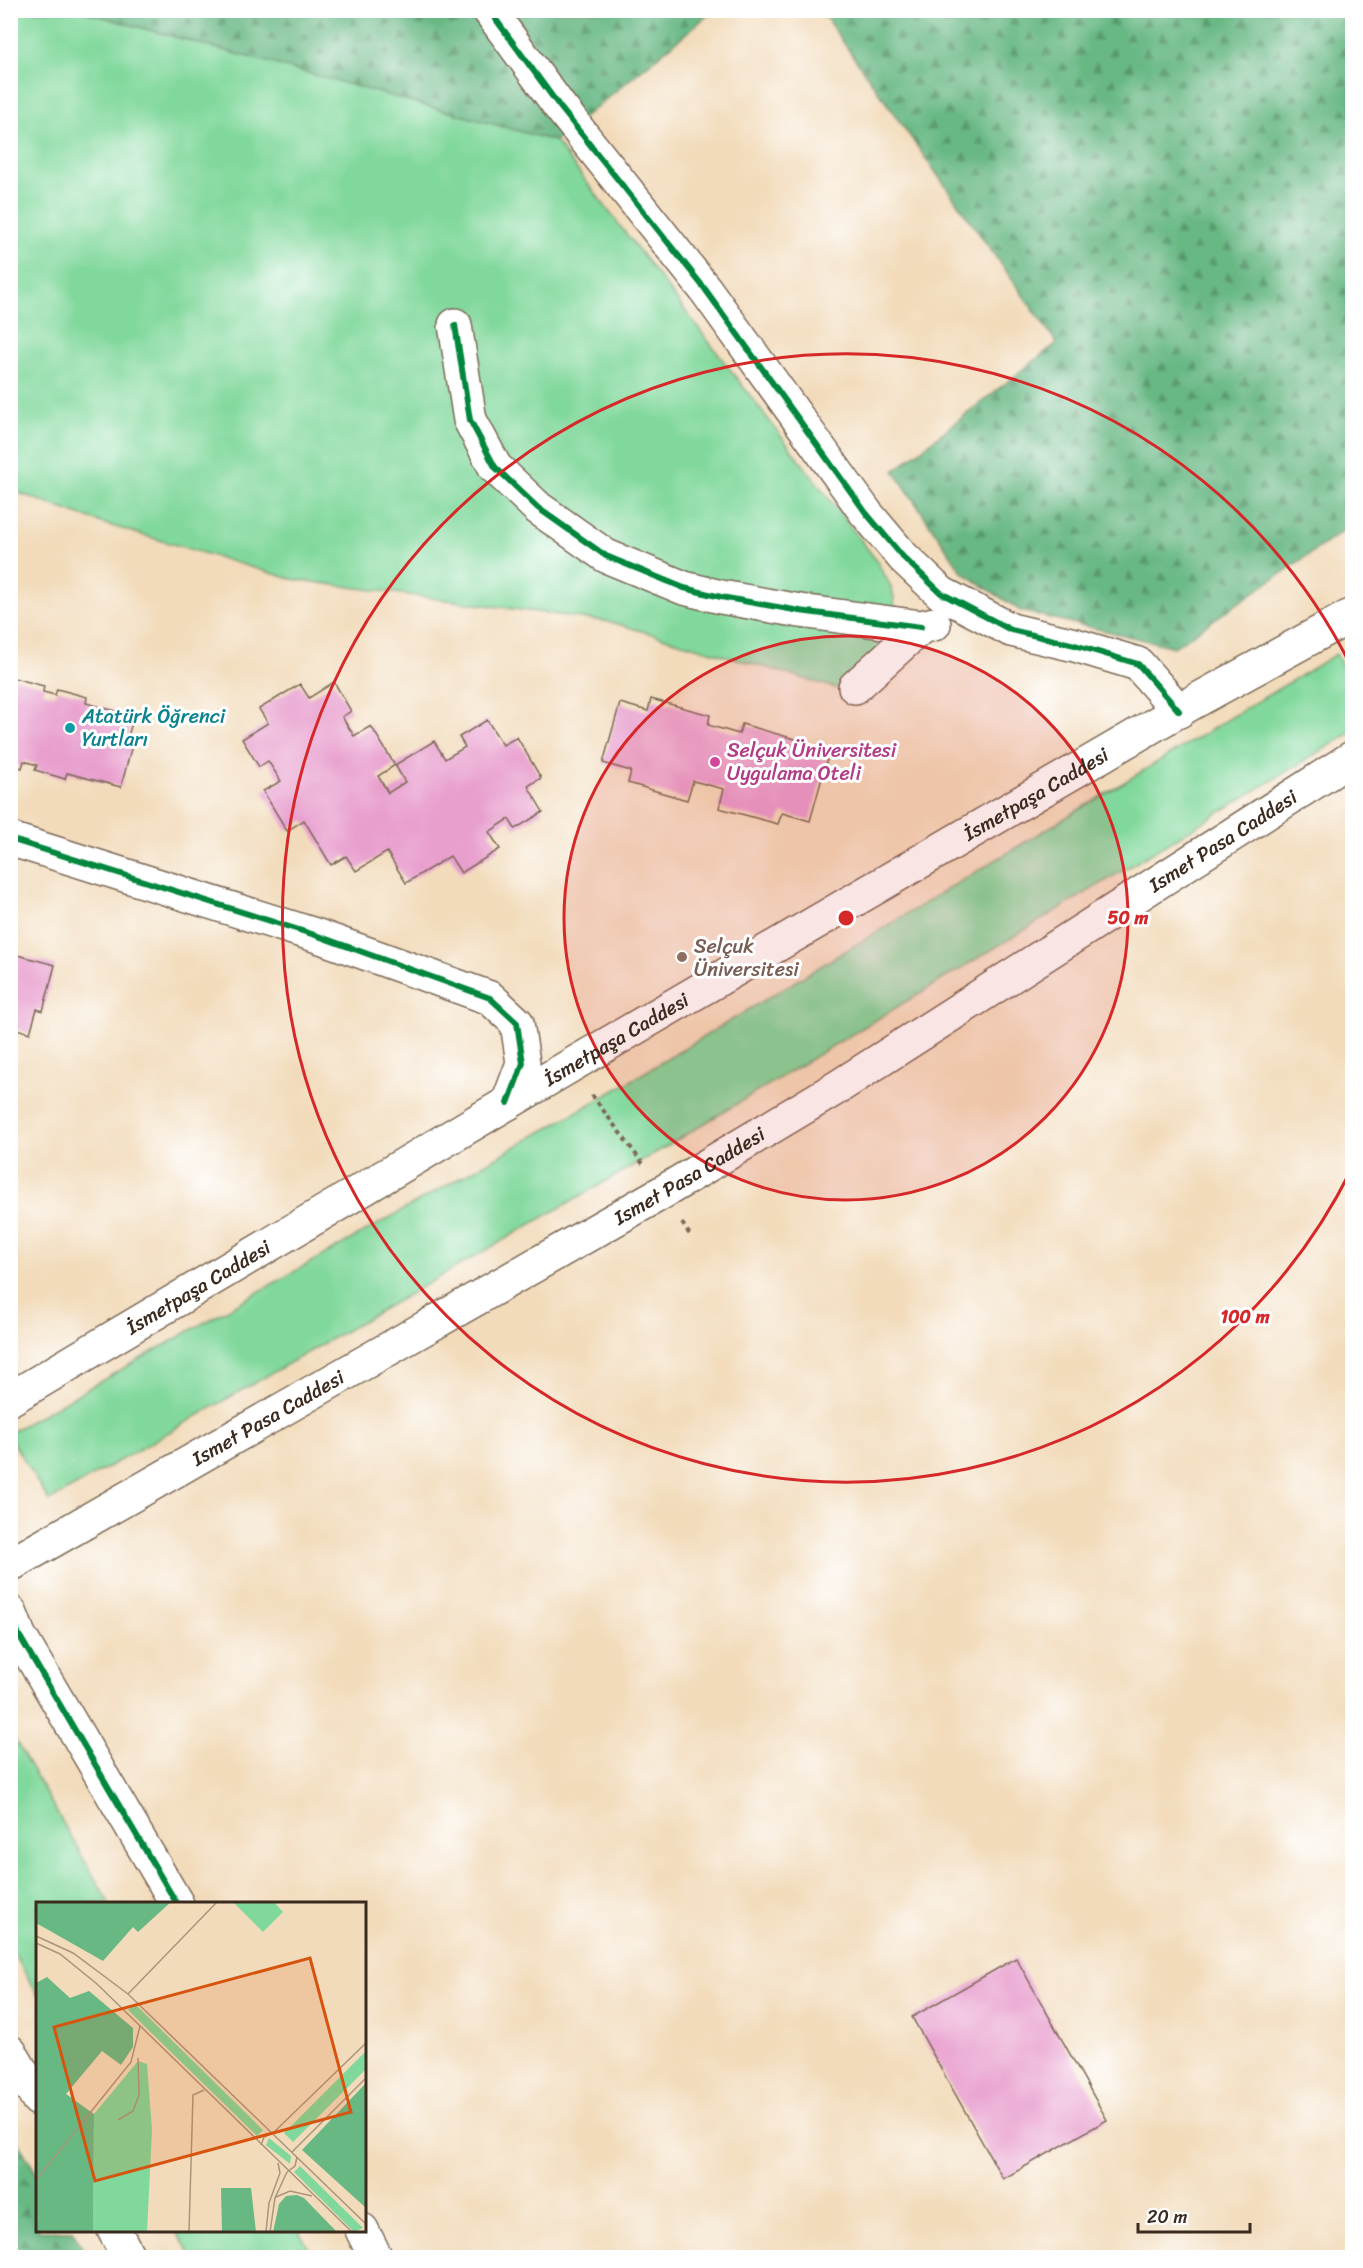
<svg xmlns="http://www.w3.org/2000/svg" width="1363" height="2268" font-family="Sriracha,sans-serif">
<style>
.grass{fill:#81d89c;stroke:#5e815d;stroke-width:1.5}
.forest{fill:url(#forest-firs);stroke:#527151;stroke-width:1.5}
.building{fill:#e89fce}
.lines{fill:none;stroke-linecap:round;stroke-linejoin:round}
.minor-casing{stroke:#7b6855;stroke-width:36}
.tertiary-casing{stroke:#7b6855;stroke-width:36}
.secondary-casing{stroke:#7b6855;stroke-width:36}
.path{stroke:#7b6855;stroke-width:4;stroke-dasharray:4.5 4.5;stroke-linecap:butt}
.minor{stroke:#fff;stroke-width:33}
.tertiary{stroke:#fff;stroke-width:33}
.secondary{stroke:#fff;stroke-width:33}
.cycleway-casing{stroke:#fff;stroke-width:10}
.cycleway{stroke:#00873e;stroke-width:6}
.ring{fill:none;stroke:#d62828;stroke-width:3}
.culture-dot{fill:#0f9aa8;stroke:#fff;stroke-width:2}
.hotel-dot{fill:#d1479c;stroke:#fff;stroke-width:2}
.education-dot{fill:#8d6e63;stroke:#fff;stroke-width:2}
.labels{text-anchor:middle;stroke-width:6;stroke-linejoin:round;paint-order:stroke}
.culture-label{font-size:20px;fill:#0d838f;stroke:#fff;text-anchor:start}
.hotel-label{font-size:20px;fill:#b23c85;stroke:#fff;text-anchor:start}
.street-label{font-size:20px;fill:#3b2a1e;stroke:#fff}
.education-label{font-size:20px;fill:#785e54;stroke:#fff;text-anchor:start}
.inset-road{fill:none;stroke:#a9947c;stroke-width:1.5}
.view{fill:#d7540e;fill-opacity:0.15;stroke:#d7540e;stroke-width:3}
.inset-edge{fill:none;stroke:#3b2a1e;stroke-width:3}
.centre{fill:#d62828;stroke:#fff;stroke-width:3}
.ring-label{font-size:18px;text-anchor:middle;font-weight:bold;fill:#d62828;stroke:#fff;stroke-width:6;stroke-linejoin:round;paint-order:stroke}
</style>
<defs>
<pattern id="forest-firs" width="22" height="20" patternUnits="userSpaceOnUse" patternTransform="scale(1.5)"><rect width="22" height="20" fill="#68b884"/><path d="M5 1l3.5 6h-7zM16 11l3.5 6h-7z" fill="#57966b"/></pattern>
</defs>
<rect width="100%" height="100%" fill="#fff"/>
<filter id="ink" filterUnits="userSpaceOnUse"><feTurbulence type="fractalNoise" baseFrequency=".0167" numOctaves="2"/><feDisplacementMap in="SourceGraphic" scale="12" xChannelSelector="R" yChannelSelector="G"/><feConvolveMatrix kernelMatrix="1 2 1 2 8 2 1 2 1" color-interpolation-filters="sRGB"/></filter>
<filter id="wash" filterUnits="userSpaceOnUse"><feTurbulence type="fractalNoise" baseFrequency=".008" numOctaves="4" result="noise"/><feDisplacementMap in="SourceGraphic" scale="24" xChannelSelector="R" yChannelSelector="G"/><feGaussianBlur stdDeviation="1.35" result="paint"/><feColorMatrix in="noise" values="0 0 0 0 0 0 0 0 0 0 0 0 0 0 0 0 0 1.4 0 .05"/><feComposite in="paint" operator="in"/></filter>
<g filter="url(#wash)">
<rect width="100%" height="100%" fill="#f2dbbb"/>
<path class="grass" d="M10 11H81L555 141 876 560C881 570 890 582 893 593 902 629 869 665 849 692L611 622 291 579 102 523 11 490Z
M1336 654 1352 684V732L662 1149 49 1501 11 1439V1432L624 1085Z
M11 1733 109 1903 38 1904 37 1994 11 1948Z
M176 2231H299L314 2257H192Z"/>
<path class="forest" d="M81 11H713L555 141Z
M821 11H1352V525L1174 647 1021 611 962 572 894 471 1057 343Z
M10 2130 37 2174 38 2230 72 2231 88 2257H11Z"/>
<g id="blocks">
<path class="building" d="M14 678 44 686 43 692 55 695 57 689 87 697 86 703 134 716 127 740 133 741 121 787 67 773 65 779 35 770 37 765 24 761 22 768 10 764V683L12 684Z
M334 682 351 711 342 717 354 736 371 726 395 765 378 776 388 793 405 782 395 765 434 741 445 759 465 747 459 737 487 720 503 745 517 737 541 778 528 786 543 812 515 829 509 819 489 832 500 849 461 873 450 856 406 883 387 852 356 871 346 856 331 865 304 820 287 831 263 791 281 781 268 761 259 767 242 739 268 723 259 709 300 684 309 698Z
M651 699 710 715 708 725 739 734 742 724 802 741 798 753 827 760 810 821 782 813 778 824 719 808 724 789 693 781 687 800 628 783 631 771 603 763 620 703 648 711Z
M10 953 55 965 43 1011 37 1009 30 1033 10 1027Z
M1016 1958 1107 2120 1003 2179 912 2017Z"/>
</g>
</g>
<g filter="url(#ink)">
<use href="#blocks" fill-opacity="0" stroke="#7b6855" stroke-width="1.5"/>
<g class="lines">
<g class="minor-casing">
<path id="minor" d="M489 10 560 107 705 289 866 513 903 557 941 593 1011 630 1075 645 1138 664 1179 711
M455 325 470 420 495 467 538 508 606 556 684 588 721 597 800 611 921 627
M855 687 921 627 934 624
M10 839 318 936 490 998 517 1023 523 1063 508 1103
M10 1612 19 1635 177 1904
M362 2230 376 2258"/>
</g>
<g class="tertiary-casing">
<path id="tertiary" d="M10 2052 38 2099
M114 2230 129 2258"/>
</g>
<g class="secondary-casing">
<g id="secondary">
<path id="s1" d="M10 1399 570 1066 1190 704 1352 615"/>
<path id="s2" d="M10 1565 663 1192 838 1087 1352 758"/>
</g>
</g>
<path class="path" d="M592 1095 643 1164
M682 1223 690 1235"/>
<use href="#minor" class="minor"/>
<use href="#tertiary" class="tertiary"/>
<use href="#secondary" class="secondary"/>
<g class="cycleway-casing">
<path id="cycleway" d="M489 10 560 107 705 289 866 513 903 557 941 593 1011 630 1075 645 1138 664 1179 711
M455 325 470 420 495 467 538 508 606 556 684 588 721 597 800 611 921 627
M10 839 318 936 490 998 517 1023 523 1063 508 1103
M10 1612 19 1635 177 1904"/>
</g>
<use href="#cycleway" class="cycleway"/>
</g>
</g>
<circle cx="846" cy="918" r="282" fill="#d62828" fill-opacity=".12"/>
<g class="ring">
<circle cx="846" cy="918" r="282"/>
<path d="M1351 1170A564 564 0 1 1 1351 666"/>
</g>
<circle class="culture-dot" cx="70" cy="728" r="6"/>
<circle class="hotel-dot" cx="715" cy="762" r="6"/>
<circle class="education-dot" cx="682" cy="957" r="6"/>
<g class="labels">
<g class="culture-label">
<text x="82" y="723">Atatürk Öğrenci<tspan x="82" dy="23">Yurtları</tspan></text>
</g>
<g class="hotel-label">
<text x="727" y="757">Selçuk Üniversitesi<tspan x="727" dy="23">Uygulama Oteli</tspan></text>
</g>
<g class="street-label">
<text dy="7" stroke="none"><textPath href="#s1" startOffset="1191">İsmetpaşa Caddesi</textPath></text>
<text dy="7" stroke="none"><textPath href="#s2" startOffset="1413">Ismet Pasa Caddesi</textPath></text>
<text dy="7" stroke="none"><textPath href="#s1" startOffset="705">İsmetpaşa Caddesi</textPath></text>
<text dy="7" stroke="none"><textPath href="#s2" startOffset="783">Ismet Pasa Caddesi</textPath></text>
<text dy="7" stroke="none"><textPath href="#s1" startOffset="219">İsmetpaşa Caddesi</textPath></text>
<text dy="7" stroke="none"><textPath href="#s2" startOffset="297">Ismet Pasa Caddesi</textPath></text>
</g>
<g class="education-label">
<text x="694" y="953">Selçuk<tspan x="694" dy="23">Üniversitesi</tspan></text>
</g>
</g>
<g transform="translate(36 1902)">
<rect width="330" height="330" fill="#f2dbbb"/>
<path d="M197 0H238L247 10 227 30ZM99 102 227 228 221 234 92 108ZM330 149V167L257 240 248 231ZM102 159 111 162 116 228 111 330H57L58 212ZM233 236 255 254 254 262 230 243ZM264 264 327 326 318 330 258 270Z" fill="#81d89c"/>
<path d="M0 0H135L102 30 97 25 67 59 0 21ZM11 75 34 96 53 89 97 126V145L85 163 66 149 30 192 58 212 57 330H0V81ZM330 181V306L266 248ZM185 286H215L220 330H186ZM261 293 268 296 301 330H237L243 302 250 294Z" fill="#68b884"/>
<path class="inset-road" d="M0 34 37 51 92 92 330 322M0 41 24 52 61 82 316 330M92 92 181 0M82 218 97 209 103 193 102 156M237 231 330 141M225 243 228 235 237 231M256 250 330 176M251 270 259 264 261 255M0 278 95 160 104 124M240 295 254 289 276 294M153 330 157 193 168 188M230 330 233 301 244 271 242 261M234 330 239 296 251 270"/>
<path class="view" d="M274 56 315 210 59 279 18 125Z"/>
<rect width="330" height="330" class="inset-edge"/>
</g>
<circle cx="846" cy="918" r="9" class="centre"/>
<g class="ring-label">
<text x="1128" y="924">50 m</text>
<text x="1245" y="1323">100 m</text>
</g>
<rect width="1363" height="2268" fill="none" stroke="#fff" stroke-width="36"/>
<path d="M1138 2223v9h112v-9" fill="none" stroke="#3b2a1e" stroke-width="3"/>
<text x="1147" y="2223" font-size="18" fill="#3b2a1e" stroke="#ffffff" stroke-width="4.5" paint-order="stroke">20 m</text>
</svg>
